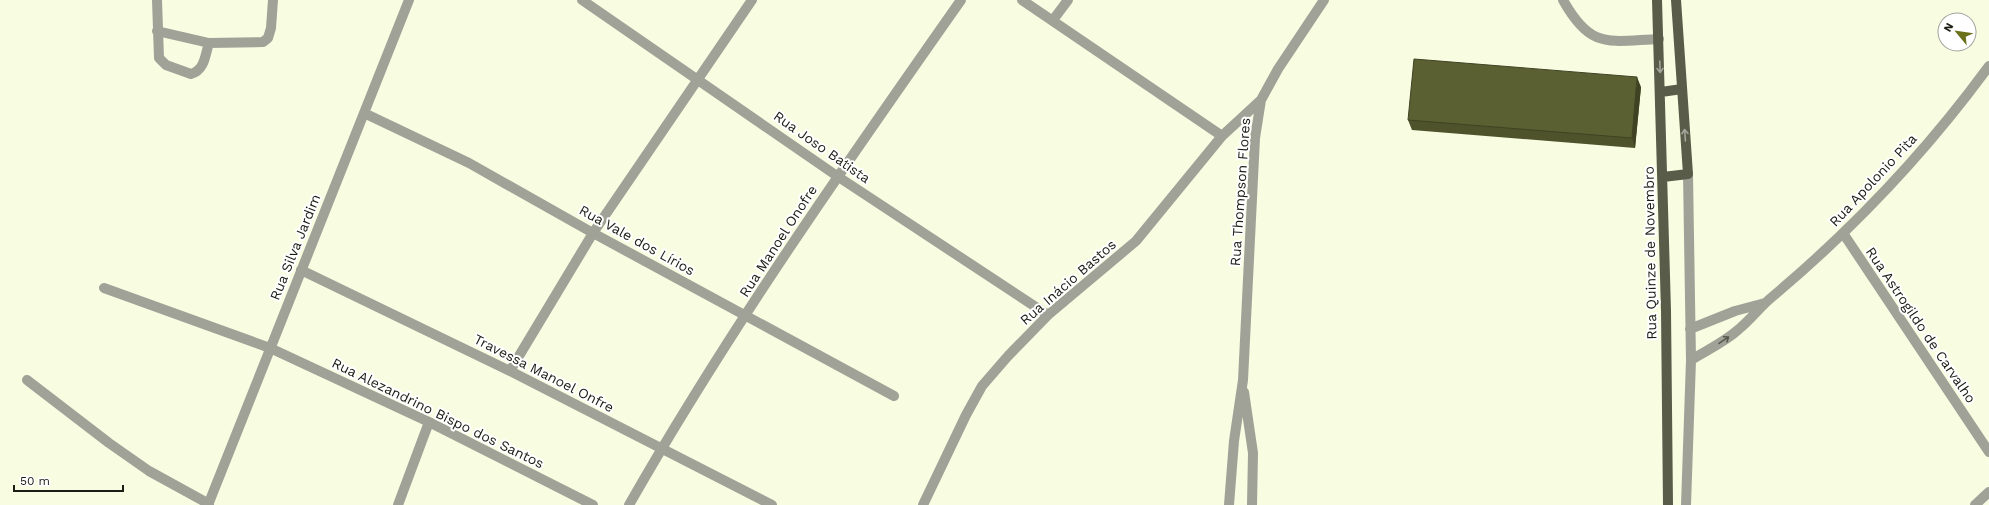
<svg xmlns="http://www.w3.org/2000/svg" width="1989" height="505" font-family="'Work Sans',sans-serif">
<style>
.lines{fill:none;stroke-linecap:round;stroke-linejoin:round}
.minor{stroke:#a0a297;stroke-width:10}
.major{stroke:#595c49;stroke-width:10}
.wall{fill:#4e532b}
.shaded-wall{fill:#404323}
.building{fill:#5b6032;stroke:#404323}
.oneway{stroke:#a4a59b}
.oneway2{stroke:#57584e}
.labels{text-anchor:middle;stroke-width:4;stroke-linejoin:round;paint-order:stroke}
.street-label{font-size:14px;fill:#1b1c13;stroke:#fff}
</style>
<rect width="100%" height="100%" fill="#f8fce1"/>
<g class="lines">
<path class="minor" d="M157 0 159 58 166 65 191 74C205 70 205 55 209 43L263 42 268 38 271 28 273 0
M582 0 837 176 1048 315
M1022 0 1222 136
M1563 0C1591 50 1608 41 1659 39
M1053 20 1068 0
M157 31 209 43
M364 113 469 163 593 233 894 396
M1843 233 1989 452
M301 270 510 371 772 505
M104 288 270 348 429 422 593 505
M1690 329 1735 311 1765 303
M1691 360C1707 350 1725 342 1739 329 1751 319 1760 307 1772 297 1853 229 1926 152 1989 66
M510 371 593 233 752 0
M27 380 109 443 149 471 209 504
M1244 392 1253 453 1252 505
M208 505 409 0
M398 505 429 422
M629 505C729 330 845 165 961 0
M923 505 966 415 982 386 1008 356 1048 315 1136 241 1222 136 1261 100
M1229 505 1234 441 1243 380 1255 138 1261 100 1278 69 1324 0
M1686 505 1691 360 1688 174
M1975 505 1989 492"/>
<path class="major" d="M1657 0 1666 311 1668 505
M1661 92 1682 89
M1663 177 1688 174 1676 0"/>
</g>
<path class="wall" d="M1641 87 1635 148 1412 130 1408 120Z"/>
<path class="shaded-wall" d="M1637 77 1641 87 1635 148 1632 138Z"/>
<path class="building" d="M1414 59 1637 77 1632 138 1408 120Z"/>
<defs><path id="oneway-shaft" d="M-6 0H5M1.5-3L5.5 0L1.5 3" fill="none" stroke-width="1.6" stroke-linecap="round" stroke-linejoin="round"/></defs>
<g class="oneway">
<use href="#oneway-shaft" transform="translate(1660 67) rotate(88)"/>
<use href="#oneway-shaft" transform="translate(1685 135) rotate(-94)"/>
</g>
<use class="oneway2" href="#oneway-shaft" transform="translate(1724 340) rotate(-34)"/>
<g class="labels">
<g class="street-label">
<text transform="translate(822 147) rotate(35)" y="5">Rua Joso Batista</text>
<text transform="translate(1873 180) rotate(-47)" y="5">Rua Apolonio Pita</text>
<text transform="translate(1240 192) rotate(-86)" y="5">Rua Thompson Flores</text>
<text transform="translate(637 240) rotate(29)" y="5">Rua Vale dos Lírios</text>
<text transform="translate(778 241) rotate(-57)" y="5">Rua Manoel Onofre</text>
<text transform="translate(295 247) rotate(-68)" y="5">Rua Silva Jardim</text>
<text transform="translate(1650 253) rotate(-91)" y="5">Rua Quinze de Novembro</text>
<text transform="translate(1068 282) rotate(-41)" y="5">Rua Inácio Bastos</text>
<text transform="translate(1921 325) rotate(56)" y="5">Rua Astrogildo de Carvalho</text>
<text transform="translate(544 373) rotate(27)" y="5">Travessa Manoel Onfre</text>
<text transform="translate(438 413) rotate(26)" y="5">Rua Alezandrino Bispo dos Santos</text>
</g>
</g>
<g transform="translate(1957 32) rotate(299)"><circle r="19" fill="#ffffff" stroke="#a4a4a1"/>
<path d="M0-3L7 15L0 10L-7 15Z" fill="#6a7119"/>
<text y="-6" font-size="11" font-weight="bold" text-anchor="middle" fill="#1b1c13">N</text>
</g>
<path d="M14 485v6h109v-6" fill="none" stroke="#1b1c13" stroke-width="2"/>
<text x="20" y="485" font-size="12" fill="#1b1c13" stroke="#ffffff" stroke-width="3" paint-order="stroke">50 m</text>
</svg>
